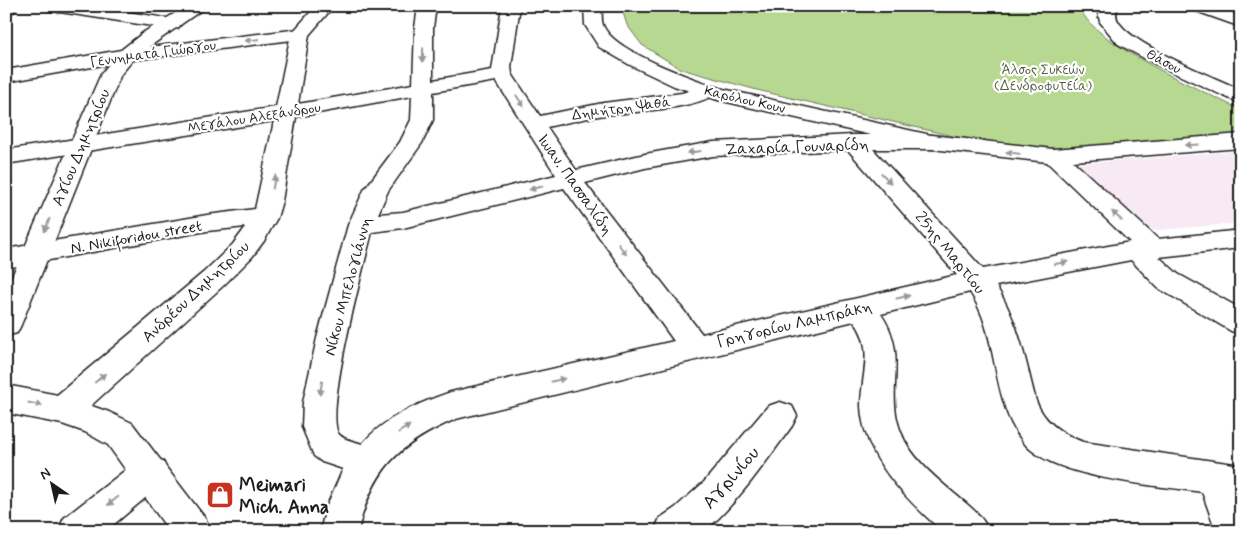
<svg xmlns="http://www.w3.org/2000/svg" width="1247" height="537" viewBox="0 0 1247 537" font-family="Mynerve,sans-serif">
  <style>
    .built { fill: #f7eaf5 }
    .green { fill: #b7d891; stroke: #6a7a56 }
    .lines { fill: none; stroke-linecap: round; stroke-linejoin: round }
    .street-casing { stroke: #1c1c1c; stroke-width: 3 }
    .secondary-casing { stroke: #1c1c1c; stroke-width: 3 }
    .street { fill: #fff; fill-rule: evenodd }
    .secondary { fill: #fff; fill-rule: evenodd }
    .wall { fill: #c39ebe; stroke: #1c1c1c }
    .oneway { fill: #999 }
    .labels { text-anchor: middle; stroke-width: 4.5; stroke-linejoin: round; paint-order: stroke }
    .far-street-label { font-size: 14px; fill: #1c1c1c; stroke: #fff }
    .far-park-label { font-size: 14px; fill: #525e45; stroke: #fff }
    .street-label { font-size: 16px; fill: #1c1c1c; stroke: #fff }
    .near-street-label { font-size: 19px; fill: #1c1c1c; stroke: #fff }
    .near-poi-label { font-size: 19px; font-weight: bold; fill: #1c1c1c; stroke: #fff; text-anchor: start }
  </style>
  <rect width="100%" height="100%" fill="#fff"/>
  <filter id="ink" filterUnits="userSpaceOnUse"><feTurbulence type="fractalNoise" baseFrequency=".02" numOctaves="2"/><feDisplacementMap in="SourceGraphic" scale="10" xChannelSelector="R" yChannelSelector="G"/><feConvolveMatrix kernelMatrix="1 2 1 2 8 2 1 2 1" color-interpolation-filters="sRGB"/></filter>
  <g filter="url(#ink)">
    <path class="built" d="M1241 151V223L1149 231 1074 164Z"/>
    <path class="green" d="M621 6H1080C1086 41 1208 93 1241 110V136L1047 149 957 137 757 90 681 69 642 45 627 25Z"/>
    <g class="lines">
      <g class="street-casing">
        <g id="street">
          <path d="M6 6H19L12 13 6 14Z"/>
          <path d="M45 6H89L172 19 178 20 181 24 178 28 172 29 53 11 47 10Z"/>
          <path d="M316 6H334L309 35 298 104 413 84 415 28 418 6H436L433 28V80L492 70 502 6H520L511 67 512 74 540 116 603 103 682 93 707 85 714 87 717 91C705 109 628 112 605 115 585 118 566 123 547 127L576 170 645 154 713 142 853 135H932L1053 149 1241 134V148L1073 161 1158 239 1241 230V248L1159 257 1178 274 1241 309V334L1231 331 1158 288 1131 260 996 286C1019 323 1025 359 1036 401 1045 423 1062 434 1083 442L1241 465V531H1216L1202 492C1156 485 1055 479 1025 444 1015 432 1007 416 1003 400 992 363 992 326 970 292L881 314C910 356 884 390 901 432 910 457 936 478 956 495 970 507 981 514 989 531H942C906 499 863 457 861 406 861 374 875 349 854 321L456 419C399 443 372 470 358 531H320L326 508 343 469 322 462 314 456 302 427 303 402 317 338 348 225 364 190 400 142 411 120 412 96 296 117 282 201 277 218 264 241 252 257 223 286 75 420 63 424 51 420 46 410 51 400 204 272 233 244 246 227 207 231 6 268V249L207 215 255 209 274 121 6 164V150L276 107 291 34ZM496 81 556 175 403 212 378 214 388 191 422 143 433 120V92ZM873 149H932L1047 162 1130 242 983 269ZM848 150 957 275 702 334 585 183 645 168 713 156ZM564 188 674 341 451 392C419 403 385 417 362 444 354 441 342 440 338 433 325 408 364 266 372 232L403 228Z"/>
          <path d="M1191 6H1215L1241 16V27L1193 10Z"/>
          <path d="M780 402 792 406 797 416 792 426C765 463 739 501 705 531H654L660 518 675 508 704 482 768 406Z"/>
          <path d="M150 456 163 461 168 472 163 483 106 531H58L64 518 137 461Z"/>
        </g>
      </g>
      <g class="secondary-casing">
        <g id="secondary">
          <path d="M187 6H207L149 47 300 29 306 30 309 34 306 38 300 39 133 60 121 74 21 325 17 333 6 336V290L101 74 109 64 6 82V70L121 50 144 32Z"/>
          <path d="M584 6H602C602 12 601 20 603 25 613 52 696 80 723 89L940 137 943 142 940 147 932 149 718 100 674 86 630 65 599 47 585 25Z"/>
          <path d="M1101 6H1118C1116 11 1115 16 1118 21 1131 45 1214 77 1241 90V104L1155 64 1118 44 1100 22 1098 13Z"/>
          <path d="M6 385 63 396 109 412 132 423 205 518 211 531H169L108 445 85 432 62 424 6 413Z"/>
        </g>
      </g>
      <use href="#street" class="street"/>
      <use href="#secondary" class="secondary"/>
    </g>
    <path class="wall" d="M284 6H304L301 8Z"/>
    <defs><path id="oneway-solid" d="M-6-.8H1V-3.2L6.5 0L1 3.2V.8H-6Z" transform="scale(1.25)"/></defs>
    <g class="oneway">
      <use href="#oneway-solid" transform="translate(252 40) rotate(173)"/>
      <use href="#oneway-solid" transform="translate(423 55) rotate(91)"/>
      <use href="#oneway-solid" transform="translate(520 101) rotate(57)"/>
      <use href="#oneway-solid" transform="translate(1192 145) rotate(176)"/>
      <use href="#oneway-solid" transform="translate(694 152) rotate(172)"/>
      <use href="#oneway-solid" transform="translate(1013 153) rotate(-172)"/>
      <use href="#oneway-solid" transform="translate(886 178) rotate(47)"/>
      <use href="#oneway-solid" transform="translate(274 182) rotate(-79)"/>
      <use href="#oneway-solid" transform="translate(536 188) rotate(166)"/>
      <use href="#oneway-solid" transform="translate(1117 216) rotate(-137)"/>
      <use href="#oneway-solid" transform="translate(47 225) rotate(112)"/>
      <use href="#oneway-solid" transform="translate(622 249) rotate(53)"/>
      <use href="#oneway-solid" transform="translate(1061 263) rotate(-10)"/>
      <use href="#oneway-solid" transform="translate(903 297) rotate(-13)"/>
      <use href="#oneway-solid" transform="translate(100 378) rotate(-41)"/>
      <use href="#oneway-solid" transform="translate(558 380) rotate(-13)"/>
      <use href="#oneway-solid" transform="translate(321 388) rotate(99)"/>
      <use href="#oneway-solid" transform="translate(35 404) rotate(12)"/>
      <use href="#oneway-solid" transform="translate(404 429) rotate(-32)"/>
      <use href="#oneway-solid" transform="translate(113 501) rotate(141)"/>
    </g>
  </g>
  <defs>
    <g id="shop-square" transform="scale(1.4375)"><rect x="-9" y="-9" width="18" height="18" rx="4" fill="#c8321e" stroke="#fff"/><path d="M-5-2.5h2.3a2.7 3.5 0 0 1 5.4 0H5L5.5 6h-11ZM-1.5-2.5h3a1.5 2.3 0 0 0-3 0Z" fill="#fff"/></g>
  </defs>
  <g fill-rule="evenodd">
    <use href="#shop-square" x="220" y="495"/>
  </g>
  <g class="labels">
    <g class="far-street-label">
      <text transform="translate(153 53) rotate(-8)" y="5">Γεννηματά Γιώργου</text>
      <text transform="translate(1164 61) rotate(27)" y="5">Θάσου</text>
      <text transform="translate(745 99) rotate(13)" y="5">Καρόλου Κουν</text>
      <text transform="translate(621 108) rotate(-8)" y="5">Δημήτρη Ψαθά</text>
      <text transform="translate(254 117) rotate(-9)" y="5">Μεγάλου Αλεξάνδρου</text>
    </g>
    <g class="far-park-label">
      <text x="1043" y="74">Άλσος Συκεών<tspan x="1043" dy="16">(Δενδροφυτεία)</tspan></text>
    </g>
    <g class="street-label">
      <text transform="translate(797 146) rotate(-2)" y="6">Ζαχαρία Γουναρίδη</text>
      <text transform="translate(80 147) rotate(-67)" y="6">Αγίου Δημητρίου</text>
      <text transform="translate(576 184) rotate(55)" y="6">Ιωαν. Πασσαλίδη</text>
      <text transform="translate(136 236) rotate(-10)" y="6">N. Nikiforidou street</text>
      <text transform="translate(951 252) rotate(51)" y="6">25ης Μαρτίου</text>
      <text transform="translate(347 286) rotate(-75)" y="6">Νίκου Μπελογιάννη</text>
      <text transform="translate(195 291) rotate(-43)" y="6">Ανδρέου Δημητρίου</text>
      <text transform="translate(794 323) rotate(-13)" y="6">Γρηγορίου Λαμπράκη</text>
    </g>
    <g class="near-street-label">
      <text transform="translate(730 477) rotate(-49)" y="7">Αγρινίου</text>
    </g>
    <g class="near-poi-label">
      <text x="239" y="491">Meimari<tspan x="239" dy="22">Mich. Anna</tspan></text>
    </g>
  </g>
  <rect width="1247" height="537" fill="none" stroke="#fff" stroke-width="25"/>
  <rect x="12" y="12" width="1222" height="512" fill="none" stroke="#1c1c1c" stroke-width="2" filter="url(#ink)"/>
  <g transform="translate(52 484) rotate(326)" stroke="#ffffff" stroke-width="4" paint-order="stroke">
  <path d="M0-4L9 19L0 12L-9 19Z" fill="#1c1c1c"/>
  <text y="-8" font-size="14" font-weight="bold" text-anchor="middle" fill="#1c1c1c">N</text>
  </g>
</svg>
